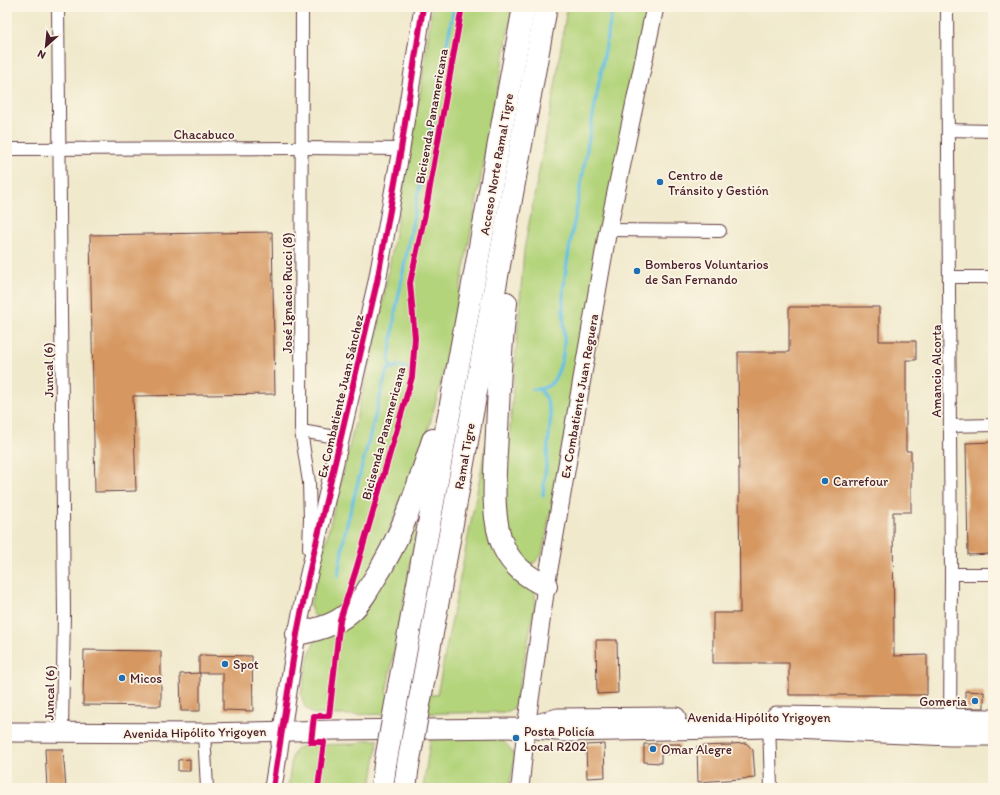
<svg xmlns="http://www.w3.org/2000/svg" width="1000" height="795" viewBox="0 0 1000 795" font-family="Itim,sans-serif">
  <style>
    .green { fill: #b4d47c; stroke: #7f7a54 }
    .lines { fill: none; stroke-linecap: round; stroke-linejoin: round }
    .stream { stroke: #64bfe2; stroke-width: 3.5 }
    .building { fill: #d69760 }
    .street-casing { stroke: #633d43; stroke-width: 14 }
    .secondary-casing { stroke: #633d43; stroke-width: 19 }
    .primary-casing { stroke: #633d43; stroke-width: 21 }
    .highway-casing { stroke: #633d43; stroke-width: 24 }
    .street { stroke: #fff; stroke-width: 12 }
    .secondary { stroke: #fff; stroke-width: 17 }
    .primary { stroke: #fff; stroke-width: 19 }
    .highway { stroke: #fff; stroke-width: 22 }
    .highway-bridge-casing { stroke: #633d43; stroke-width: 24; stroke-linecap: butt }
    .highway-bridge { stroke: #fff; stroke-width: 22 }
    .cycleway-casing { stroke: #fcf5e5; stroke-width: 8 }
    .cycleway { stroke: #d6006c; stroke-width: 6 }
    .poi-dot { fill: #1f6fb2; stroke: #fcf5e5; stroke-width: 1.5 }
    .labels { text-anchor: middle; stroke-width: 3.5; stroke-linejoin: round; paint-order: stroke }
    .street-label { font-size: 13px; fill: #4a1f2b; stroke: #fcf5e5 }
    .poi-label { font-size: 13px; fill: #4a1f2b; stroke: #fcf5e5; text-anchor: start }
  </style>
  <rect width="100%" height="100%" fill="#fcf5e5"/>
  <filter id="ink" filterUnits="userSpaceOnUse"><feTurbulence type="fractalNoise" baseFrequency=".025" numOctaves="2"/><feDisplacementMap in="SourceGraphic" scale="8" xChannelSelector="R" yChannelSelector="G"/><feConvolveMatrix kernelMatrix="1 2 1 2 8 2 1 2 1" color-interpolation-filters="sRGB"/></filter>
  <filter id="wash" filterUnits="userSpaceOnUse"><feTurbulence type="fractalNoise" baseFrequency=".012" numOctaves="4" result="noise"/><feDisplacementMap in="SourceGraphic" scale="16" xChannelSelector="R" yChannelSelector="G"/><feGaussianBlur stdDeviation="0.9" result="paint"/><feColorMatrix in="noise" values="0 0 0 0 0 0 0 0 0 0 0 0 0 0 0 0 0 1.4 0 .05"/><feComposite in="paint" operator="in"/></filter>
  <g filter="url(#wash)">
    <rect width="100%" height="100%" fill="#f0e9cc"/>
    <g class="green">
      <path d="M432 7H513L446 364 425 441 366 588 322 621 313 614 310 606 378 330 421 87Z"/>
      <path d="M567 7H649L547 530 542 554 534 563 525 564 506 533 505 491 524 250 556 81Z"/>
      <path d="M497 379 492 513 534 590 536 600 515 707 507 712 340 715 313 714 305 707 301 695 309 655 315 641 332 631 417 516 415 540 386 693 437 695 481 471Z"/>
      <path d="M431 736 489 737 501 739 509 747 515 757 509 788H423Z"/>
      <path d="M365 740H378L371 788H288L292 757 296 749 307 745 357 744Z"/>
    </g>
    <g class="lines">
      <g class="stream">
        <path d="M391 368 389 361 395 314 454 7"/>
        <path d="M533 389C550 390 555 381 560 366 569 340 560 312 564 285 567 257 573 229 578 201 589 136 601 72 613 7"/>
        <path d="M539 389 546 397 551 416 543 495"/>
        <path d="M338 576 345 532 387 370 398 366 407 368"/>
      </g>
    </g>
    <g id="blocks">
      <g class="building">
        <path d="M272 232 275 394 133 396 136 491 95 492 90 235Z"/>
        <path d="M789 307H879V341H916V360H906V451H911V512H893L894 656 927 655V695H789V663H713V613H740L738 352H789Z"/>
        <path d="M993 442V554L968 555 966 443Z"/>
        <path d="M596 640H617L618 693 597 694Z"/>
        <path d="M84 650 161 651V706L83 705Z"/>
        <path d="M199 655 252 656 253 711 223 710V673H199Z"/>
        <path d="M200 673V711H181L180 674Z"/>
        <path d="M965 691 984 692V708H965Z"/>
        <path d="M746 743 753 750 755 778 698 782 697 746 731 745V744Z"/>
        <path d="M604 744 605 777 587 778 586 745Z"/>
        <path d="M644 744H680V754H661V763L644 762Z"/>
        <path d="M45 749H63L66 788H47Z"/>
        <path d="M190 759V771H178V760Z"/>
      </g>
    </g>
  </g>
  <g filter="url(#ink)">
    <use href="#blocks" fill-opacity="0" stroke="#633d43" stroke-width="1"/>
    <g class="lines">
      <g class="street-casing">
        <g id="street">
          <path d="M58 7 64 613 62 732"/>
          <path d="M302 7 301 431 309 482 310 519 309 549"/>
          <path d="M947 7 951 574 950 725"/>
          <path d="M948 130 993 131"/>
          <path d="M7 149 301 148 401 149"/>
          <path d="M608 230 720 231"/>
          <path d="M949 277H993"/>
          <path d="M950 426 993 425"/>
          <path d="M301 431 342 438"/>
          <path d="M951 574H993"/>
          <path d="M769 721 771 788"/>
          <path d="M204 733 207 788"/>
        </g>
      </g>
      <g class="secondary-casing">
        <g id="secondary">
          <path d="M273 788 297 634 308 578 377 282 401 149 423 7"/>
          <path d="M520 788 526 728 546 586 607 235 655 7"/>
        </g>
      </g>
      <g class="primary-casing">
        <g id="primary">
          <path d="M776 716 993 719"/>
          <path d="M537 724 558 718 676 717"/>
          <path d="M7 732 204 733 335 730 526 728 567 732 769 728 950 736H993"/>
        </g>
      </g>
      <g class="highway-casing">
        <g id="highway">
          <path d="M506 303C500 345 499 388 497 431 496 466 489 516 504 548 513 567 528 577 546 586"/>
          <path d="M297 634C316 630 336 625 350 612 359 605 366 593 372 583 401 539 417 490 433 440"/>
          <path d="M399 687 524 7"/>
          <path d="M422 688 546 7"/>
          <path d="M382 788 385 765"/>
          <path d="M405 788 408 765"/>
        </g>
      </g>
      <use href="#street" class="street"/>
      <use href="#secondary" class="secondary"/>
      <use href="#primary" class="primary"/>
      <use href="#highway" class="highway"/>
      <g class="highway-bridge-casing">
        <g id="highway-bridge">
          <path d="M385 765 399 687"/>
          <path d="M408 765 422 688"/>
        </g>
      </g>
      <use href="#highway-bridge" class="highway-bridge"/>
      <g class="cycleway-casing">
        <g id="cycleway">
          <path d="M273 788 297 634 308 578 377 282 401 149 423 7"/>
          <path d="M318 788 324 742H311L314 716H329L340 620 356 570 412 377 415 338 410 283 425 214 462 7"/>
        </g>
      </g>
      <use href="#cycleway" class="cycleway"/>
    </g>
  </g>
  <g class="poi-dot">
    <circle cx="660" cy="182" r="4"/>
    <circle cx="637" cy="271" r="4"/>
    <circle cx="825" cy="481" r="4"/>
    <circle cx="225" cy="664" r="4"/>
    <circle cx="122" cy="678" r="4"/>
    <circle cx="975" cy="701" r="4"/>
    <circle cx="516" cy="738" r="4"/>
    <circle cx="653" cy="749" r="4"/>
  </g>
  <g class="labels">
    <g class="street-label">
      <text transform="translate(431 116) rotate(-80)" y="5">Bicisenda Panamericana</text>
      <text x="204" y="139">Chacabuco</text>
      <text transform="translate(496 164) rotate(-80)" y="5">Acceso Norte Ramal Tigre</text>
      <text transform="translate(287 293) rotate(-90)" y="5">José Ignacio Rucci (8)</text>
      <text transform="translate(48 370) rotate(-91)" y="5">Juncal (6)</text>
      <text transform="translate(936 371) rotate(-90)" y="5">Amancio Alcorta</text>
      <text transform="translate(340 396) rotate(-77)" y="5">Ex Combatiente Juan Sánchez</text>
      <text transform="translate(579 396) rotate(-80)" y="5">Ex Combatiente Juan Reguera</text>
      <text transform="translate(383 433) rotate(-75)" y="5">Bicisenda Panamericana</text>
      <text transform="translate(464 456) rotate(-80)" y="5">Ramal Tigre</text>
      <text transform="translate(49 693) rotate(-89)" y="5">Juncal (6)</text>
      <text x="759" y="722">Avenida Hipólito Yrigoyen</text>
      <text transform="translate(195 732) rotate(-1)" y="5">Avenida Hipólito Yrigoyen</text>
    </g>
    <g class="poi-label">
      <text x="668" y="180">Centro de<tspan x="668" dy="15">Tránsito y Gestión</tspan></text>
      <text x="645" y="269">Bomberos Voluntarios<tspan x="645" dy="15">de San Fernando</tspan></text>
      <text x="833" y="486">Carrefour</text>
      <text x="233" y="669">Spot</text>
      <text x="130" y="683">Micos</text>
      <text x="967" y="706" text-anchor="end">Gomeria</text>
      <text x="524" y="736">Posta Policía<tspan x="524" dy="15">Local R202</tspan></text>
      <text x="661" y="754">Omar Alegre</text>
    </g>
  </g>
  <rect width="1000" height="795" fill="none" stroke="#fcf5e5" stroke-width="24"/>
  <g transform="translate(46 46) rotate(207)" stroke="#fcf5e5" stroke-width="3" paint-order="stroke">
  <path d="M0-3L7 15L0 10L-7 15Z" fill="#4a1f2b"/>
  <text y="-6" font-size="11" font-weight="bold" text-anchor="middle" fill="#4a1f2b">N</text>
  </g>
</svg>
